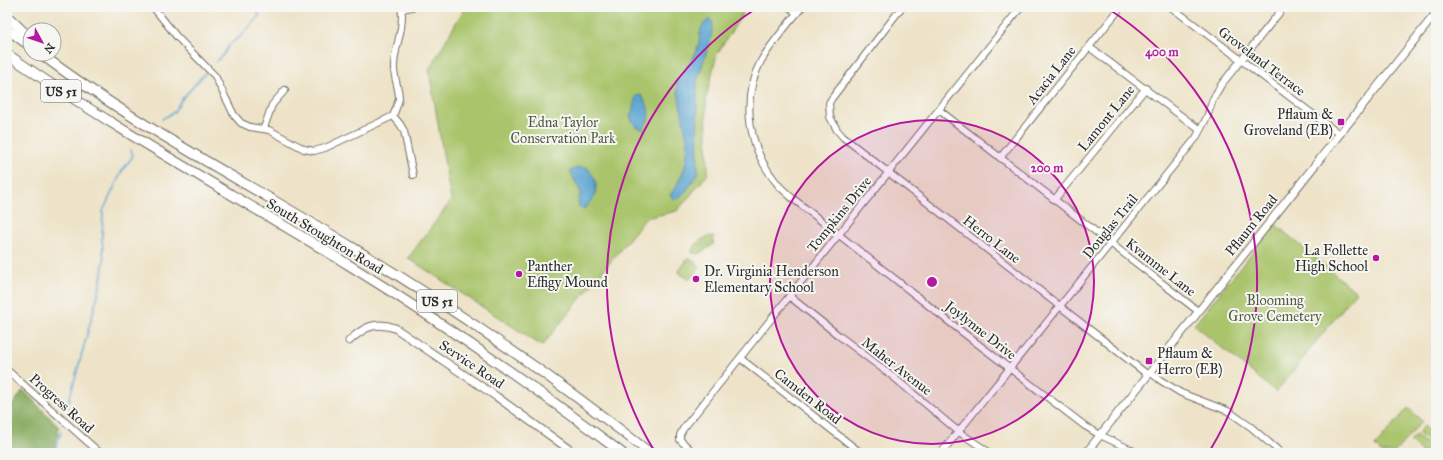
<svg xmlns="http://www.w3.org/2000/svg" width="1443" height="460" viewBox="0 0 1443 460" font-family="'IM FELL Great Primer',serif">
  <style>
    .green { fill: #a9c46b; stroke: #6a784b }
    .forest { fill: #86aa5f; stroke: #586a45 }
    .water { fill: #5ba4d2; stroke: #43687e }
    .lines { fill: none; stroke-linecap: round; stroke-linejoin: round }
    .stream { stroke: #5ba4d2; stroke-width: 1.5 }
    .minor-casing { stroke: #6f6b62; stroke-width: 8 }
    .tertiary-casing { stroke: #6f6b62; stroke-width: 9 }
    .primary-casing { stroke: #6f6b62; stroke-width: 11 }
    .minor { stroke: #fff; stroke-width: 6 }
    .tertiary { stroke: #fff; stroke-width: 7 }
    .primary { stroke: #fff; stroke-width: 9 }
    .ring { fill: none; stroke: #b5179e; stroke-width: 2 }
    .poi-dot { fill: #b5179e; stroke: #f6f6f2; stroke-width: 1.5 }
    .labels { text-anchor: middle; stroke-width: 4; stroke-linejoin: round; paint-order: stroke }
    .shield { fill: #f6f6f2; stroke: #686867; stroke-width: 1 }
    .shield-label { font-size: 13px; font-weight: bold; fill: #2b2b2b }
    .street-label { font-size: 14px; fill: #2b2b2b; stroke: #f6f6f2 }
    .poi-label { font-size: 14px; fill: #2b2b2b; stroke: #f6f6f2; text-anchor: start }
    .park-label { font-size: 14px; fill: #51593e; stroke: #f6f6f2 }
    .centre { fill: #b5179e; stroke: #f6f6f2; stroke-width: 2 }
    .ring-label { font-size: 12px; text-anchor: middle; font-weight: bold; fill: #b5179e; stroke: #f6f6f2; stroke-width: 4; stroke-linejoin: round; paint-order: stroke }
  </style>
  <rect width="100%" height="100%" fill="#f6f6f2"/>
  <filter id="ink" filterUnits="userSpaceOnUse"><feTurbulence type="fractalNoise" baseFrequency=".025" numOctaves="2"/><feDisplacementMap in="SourceGraphic" scale="8" xChannelSelector="R" yChannelSelector="G"/><feConvolveMatrix kernelMatrix="1 2 1 2 8 2 1 2 1" color-interpolation-filters="sRGB"/></filter>
  <filter id="wash" filterUnits="userSpaceOnUse"><feTurbulence type="fractalNoise" baseFrequency=".012" numOctaves="4" result="noise"/><feDisplacementMap in="SourceGraphic" scale="16" xChannelSelector="R" yChannelSelector="G"/><feGaussianBlur stdDeviation="0.9" result="paint"/><feColorMatrix in="noise" values="0 0 0 0 0 0 0 0 0 0 0 0 0 0 0 0 0 1.4 0 .05"/><feComposite in="paint" operator="in"/></filter>
  <g filter="url(#wash)">
    <rect width="100%" height="100%" fill="#eee3c8"/>
    <g class="green">
      <path d="M465 7H747L717 54 706 98 708 174 677 211 646 218 542 346 408 258 451 201 429 70Z"/>
      <path d="M1275 224 1356 292 1276 392 1194 325Z"/>
      <path d="M711 236 714 237 713 245 698 254 693 253 692 251C694 244 704 237 711 236Z"/>
      <path d="M689 257 700 266 689 280 678 272Z"/>
      <path d="M1408 408 1422 421 1394 453H1382L1375 446Z"/>
      <path d="M1424 426 1436 436V442L1433 446 1418 433Z"/>
      <path d="M1416 435 1431 448 1426 453H1423L1410 442Z"/>
    </g>
    <path class="forest" d="M23 390 59 427 53 453H7V413Z"/>
    <g class="water">
      <path d="M710 19 713 24 711 38 697 82 698 174 686 191 679 198 674 199 670 195 676 187 685 167 688 145 676 82C684 72 692 61 697 49 702 37 696 27 710 19Z"/>
      <path d="M641 95C650 106 652 118 643 129 634 127 632 123 630 115L632 112 636 96Z"/>
      <path d="M579 167 588 168C590 172 595 178 596 182 597 192 592 205 583 209L579 207 578 201 581 193 570 171Z"/>
    </g>
    <g class="lines">
      <g class="stream">
        <path d="M216 62 224 54 229 45 242 35 259 16 258 7"/>
        <path d="M162 119 174 112 182 99 206 72"/>
        <path d="M67 408 100 287 104 260 102 238 103 211 122 171 133 156 131 150"/>
        <path d="M54 453 61 432"/>
      </g>
    </g>
  </g>
  <g filter="url(#ink)">
    <g class="lines">
      <g class="minor-casing">
        <g id="minor">
          <path d="M153 7 177 37 215 76 234 115 241 123 250 127 269 130 304 149 314 151 325 148 393 116C395 111 398 104 399 98 399 87 393 76 394 65 395 45 405 27 401 7"/>
          <path d="M789 7 797 13"/>
          <path d="M802 7C788 24 772 42 761 61 740 100 749 149 776 182 780 188 786 192 791 197L957 328 1085 426 1100 435 1138 453"/>
          <path d="M902 7 832 98 829 103 830 117 837 130 843 137 1148 375"/>
          <path d="M1171 7 1339 134"/>
          <path d="M402 9 412 7"/>
          <path d="M1089 47 1200 130"/>
          <path d="M939 110 1198 311"/>
          <path d="M393 116 400 124 404 131 413 175"/>
          <path d="M264 128 272 105 285 90"/>
          <path d="M1000 158 1121 7"/>
          <path d="M1055 199 1146 88"/>
          <path d="M789 296 838 335 891 375 959 432 990 453"/>
          <path d="M740 358 861 453"/>
          <path d="M7 370 100 453"/>
          <path d="M1150 372 1160 380 1181 393 1228 411 1251 427 1281 453"/>
          <path d="M694 453 680 440V435L683 429 1021 7"/>
          <path d="M941 453 1196 138 1207 117 1213 99 1221 85 1284 7"/>
        </g>
      </g>
      <g class="tertiary-casing">
        <g id="tertiary">
          <path d="M349 341C364 327 375 321 395 328L497 397 574 453"/>
          <path d="M1086 453 1436 13"/>
        </g>
      </g>
      <g class="primary-casing">
        <g id="primary">
          <path d="M7 16 30 38"/>
          <path d="M7 29 30 46"/>
          <path d="M7 54C117 131 235 195 349 265 443 323 533 386 622 453"/>
          <path d="M41 54C139 128 250 184 355 249 458 311 556 379 650 453"/>
        </g>
      </g>
      <use href="#minor" class="minor"/>
      <use href="#tertiary" class="tertiary"/>
      <use href="#primary" class="primary"/>
    </g>
  </g>
  <circle cx="932" cy="282" r="162" fill="#b5179e" fill-opacity=".12"/>
  <g class="ring">
    <circle cx="932" cy="282" r="162"/>
    <path d="M655 452A325 325 0 0 1 757 8M1107 8A325 325 0 0 1 1209 452"/>
  </g>
  <g class="poi-dot">
    <rect x="1337" y="118" width="8" height="8" rx="2"/>
    <circle cx="1376" cy="258" r="4"/>
    <circle cx="519" cy="274" r="4"/>
    <circle cx="696" cy="279" r="4"/>
    <rect x="1145" y="357" width="8" height="8" rx="2"/>
  </g>
  <g class="labels">
    <g class="shield">
      <rect x="41" y="80" width="40" height="22" rx="3"/>
      <rect x="417" y="290" width="40" height="22" rx="3"/>
    </g>
    <g class="shield-label">
      <text x="61" y="96">US 51</text>
      <text x="437" y="306">US 51</text>
    </g>
    <g class="street-label">
      <text transform="translate(1262 61) rotate(37)" y="5">Groveland Terrace</text>
      <text transform="translate(1051 75) rotate(-52)" y="5">Acacia Lane</text>
      <text transform="translate(1106 118) rotate(-51)" y="5">Lamont Lane</text>
      <text transform="translate(839 214) rotate(-51)" y="5">Tompkins Drive</text>
      <text transform="translate(1251 225) rotate(-51)" y="5">Pflaum Road</text>
      <text transform="translate(1110 226) rotate(-51)" y="5">Douglas Trail</text>
      <text transform="translate(325 236) rotate(31)" y="5">South Stoughton Road</text>
      <text transform="translate(992 239) rotate(38)" y="5">Herro Lane</text>
      <text transform="translate(1161 267) rotate(38)" y="5">Kvamme Lane</text>
      <text transform="translate(981 330) rotate(38)" y="5">Joylynne Drive</text>
      <text transform="translate(472 364) rotate(34)" y="5">Service Road</text>
      <text transform="translate(897 366) rotate(38)" y="5">Maher Avenue</text>
      <text transform="translate(808 396) rotate(38)" y="5">Camden Road</text>
      <text transform="translate(62 403) rotate(42)" y="5">Progress Road</text>
    </g>
    <g class="poi-label">
      <text x="1333" y="119" text-anchor="end">Pflaum &amp;<tspan x="1333" dy="16">Groveland (EB)</tspan></text>
      <text x="1368" y="255" text-anchor="end">La Follette<tspan x="1368" dy="16">High School</tspan></text>
      <text x="527" y="271">Panther<tspan x="527" dy="16">Effigy Mound</tspan></text>
      <text x="704" y="276">Dr. Virginia Henderson<tspan x="704" dy="16">Elementary School</tspan></text>
      <text x="1157" y="358">Pflaum &amp;<tspan x="1157" dy="16">Herro (EB)</tspan></text>
    </g>
    <g class="park-label">
      <text x="563" y="127">Edna Taylor<tspan x="563" dy="16">Conservation Park</tspan></text>
      <text x="1275" y="305">Blooming<tspan x="1275" dy="16">Grove Cemetery</tspan></text>
    </g>
  </g>
  <circle cx="932" cy="282" r="6" class="centre"/>
  <g class="ring-label">
    <text x="1162" y="56">400 m</text>
    <text x="1047" y="172">200 m</text>
  </g>
  <rect width="1443" height="460" fill="none" stroke="#f6f6f2" stroke-width="24"/>
  <g transform="translate(42 42) rotate(130)"><circle r="19" fill="#f6f6f2" stroke="#a5a5a2"/>
  <path d="M0-3L7 15L0 10L-7 15Z" fill="#b5179e"/>
  <text y="-6" font-size="11" font-weight="bold" text-anchor="middle" fill="#2b2b2b">N</text>
  </g>
</svg>
